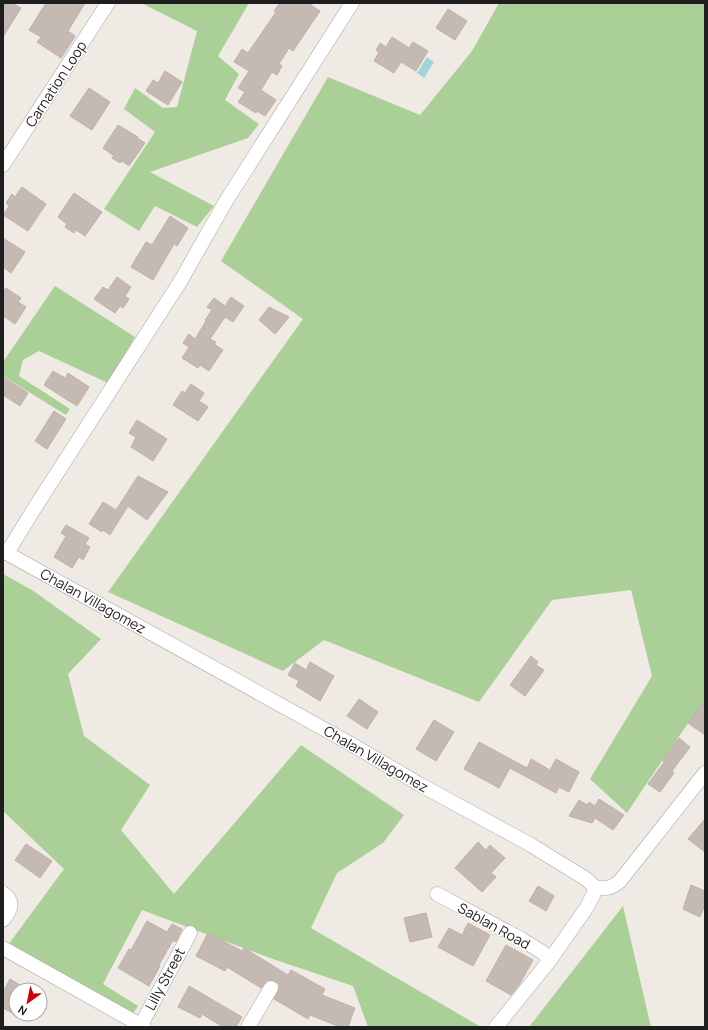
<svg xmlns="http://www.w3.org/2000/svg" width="708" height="1030" viewBox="0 0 708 1030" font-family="Manrope,sans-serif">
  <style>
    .forest { fill: #abd097 }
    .water { fill: #a3d4de }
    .building { fill: #c4bab3; stroke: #c1b0a6 }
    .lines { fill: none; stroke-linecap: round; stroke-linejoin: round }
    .minor-casing { stroke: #a5a5a5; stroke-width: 15 }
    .minor { stroke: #fff; stroke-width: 14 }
    .labels { text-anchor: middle; stroke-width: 3; stroke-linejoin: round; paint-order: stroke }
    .street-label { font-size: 14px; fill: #1e1e1e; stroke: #fff }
  </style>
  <rect width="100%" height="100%" fill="#efebe4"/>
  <g class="forest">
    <path d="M141 3H249L218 56 239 74 225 100 259 124 248 138 150 172 214 206 197 227 155 206 139 231 104 209 155 132 124 109 135 88 163 108 177 107 197 31Z"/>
    <path d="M499 3H705V700C678 737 652 775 627 813L590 779 652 676 631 590 552 600 479 702 324 640 283 671 108 592 303 319 221 261 328 77 420 115 472 51Z"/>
    <path d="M55 286 135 337 108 383 39 351 23 360 19 376 70 409 66 415 3 376V362Z"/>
    <path d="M3 574 32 590 101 639 68 674 84 736 150 785 121 830 174 894 301 745 404 815 383 843 337 873 311 928 481 1027H368L353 986 270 958 142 910 103 984 138 1006 131 1017 8 945 64 869 3 811Z"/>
    <path d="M623 906 651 1027H529Z"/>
  </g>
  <path class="water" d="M427 57 434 62 424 78 417 73Z"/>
  <g class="building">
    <path d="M3 3H12L21 8 3 37Z"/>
    <path d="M46 3H85L68 31 75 36 61 58 37 42 41 37 29 30Z"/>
    <path d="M280 3H308L320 11 293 51 289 48 279 64 282 66 277 75 272 72 261 90 276 100 265 116 257 111 256 113 238 102 245 92 238 88 249 71 234 62 242 49 248 53 276 12 274 11Z"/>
    <path d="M448 9 467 21 455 40 436 28Z"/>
    <path d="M392 37 409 48 413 42 428 51 416 71 401 62 394 73 374 61 379 52 376 50 380 43 386 47Z"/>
    <path d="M165 71 182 82 168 105 146 91 153 80 158 83Z"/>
    <path d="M89 88 110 102 92 130 70 116Z"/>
    <path d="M118 125 138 137 137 138 145 143 129 166 122 161 120 163 112 158 114 156 103 148Z"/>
    <path d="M22 187 46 204 28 231 3 215 9 206 6 203 12 194 15 197Z"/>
    <path d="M74 193 102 212 85 236 76 230 74 233 65 227 67 224 58 217Z"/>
    <path d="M170 216 188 228 177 246 174 244 153 280 131 267 146 242 152 245Z"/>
    <path d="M3 238 25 252 11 273 3 267Z"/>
    <path d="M117 277 131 287 125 296 129 299 123 308 120 306 115 313 94 299 103 287 108 290Z"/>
    <path d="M6 288 21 298 18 302 26 307 15 324 3 316V292Z"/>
    <path d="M231 297 244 306 233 322 225 317 210 339 216 342 214 344 223 350 209 371 200 365 198 368 182 358 189 347 183 343 189 334 195 339 206 321 205 320 212 310 207 307 214 298 225 306Z"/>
    <path d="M269 307 289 317 275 334 259 320Z"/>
    <path d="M53 371 65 378 68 373 89 387 77 406 44 385Z"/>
    <path d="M3 377 28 393 20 406 3 395Z"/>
    <path d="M191 384 204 393 199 401 208 407 198 421 173 405 182 391 185 393Z"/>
    <path d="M54 411 66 419 47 449 35 441Z"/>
    <path d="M137 420 167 439 153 461 131 447 136 437 129 433Z"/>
    <path d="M138 476 168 492 147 520 128 506 110 535 103 530 102 532 89 524 103 502 116 510Z"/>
    <path d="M66 525 89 538 85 544 90 547 83 560 79 557 72 568 54 557 66 536 61 533Z"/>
    <path d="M531 656 538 662 536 665 544 670 525 696 510 685Z"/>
    <path d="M310 662 334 676 320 701 296 686 299 681 288 675 295 663 306 670Z"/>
    <path d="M359 699 378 712 367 729 347 716Z"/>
    <path d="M705 700V735L688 723Z"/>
    <path d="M434 720 454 732 436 761 416 749Z"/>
    <path d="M679 738 690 747 672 771 674 773 660 792 648 784 664 762 662 760Z"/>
    <path d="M479 742 527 768 531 759 550 770 556 759 579 772 569 792 559 787 556 793 510 768 499 788 464 769Z"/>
    <path d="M599 799 624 815 613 830 595 818 592 823 569 816 579 800 587 805 589 802 595 806Z"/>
    <path d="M705 819V852L688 839Z"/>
    <path d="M478 842 486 850 490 845 505 858 491 873 496 877 482 892 455 868Z"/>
    <path d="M26 844 52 861 40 878 15 860Z"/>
    <path d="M691 885 705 891V905L700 917 683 909Z"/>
    <path d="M538 886 554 896 546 911 529 901Z"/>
    <path d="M426 913 432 937 410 942 404 918Z"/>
    <path d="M147 921 167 932 172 924 182 929 176 942 173 940 159 965 160 966 149 986 118 968 129 949 131 950Z"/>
    <path d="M468 923 490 935 473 966 438 947 449 928 462 935Z"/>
    <path d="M208 933 242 951 244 948 288 975 291 970 325 989 322 995 355 1008 348 1027H340L310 1015 308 1019 274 999 279 988V984L275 981 267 980 261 988 227 967 225 971 196 956Z"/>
    <path d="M506 945 533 960 519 985 511 995 486 981Z"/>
    <path d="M10 979 28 990H16V1015L3 1008V992Z"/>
    <path d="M189 986 242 1017 236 1027H223L202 1014 200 1018 178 1007Z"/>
  </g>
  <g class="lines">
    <g class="minor-casing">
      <g id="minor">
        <path d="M3 165 108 3"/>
        <path d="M3 551 351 744 419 784 531 845 586 879 593 885 595 891 587 907 550 960 496 1027"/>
        <path d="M7 553 34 509 180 282 226 201 352 3"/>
        <path d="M594 887C605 890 612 888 620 881L705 773"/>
        <path d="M3 893C15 902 11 910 3 920"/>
        <path d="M437 894 521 939 542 952 550 960"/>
        <path d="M3 948 144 1027"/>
        <path d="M141 1025 190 933"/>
        <path d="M248 1027 271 988"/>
      </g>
    </g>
    <use href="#minor" class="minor"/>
  </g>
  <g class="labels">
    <g class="street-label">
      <text transform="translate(56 84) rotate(-57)" y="5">Carnation Loop</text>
      <text transform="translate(93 601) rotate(29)" y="5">Chalan Villagomez</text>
      <text transform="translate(376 759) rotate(30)" y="5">Chalan Villagomez</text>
      <text transform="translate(494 926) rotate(29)" y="5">Sablan Road</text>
      <text transform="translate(165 979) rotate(-62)" y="5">Lilly Street</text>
    </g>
  </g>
  <rect width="708" height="1030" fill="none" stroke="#1e1e1e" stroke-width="8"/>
  <g transform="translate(28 1002) rotate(213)"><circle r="19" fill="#ffffff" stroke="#a5a5a5"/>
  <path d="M0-3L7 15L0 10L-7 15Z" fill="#cc000c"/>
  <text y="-6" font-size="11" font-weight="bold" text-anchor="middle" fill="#1e1e1e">N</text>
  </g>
</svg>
